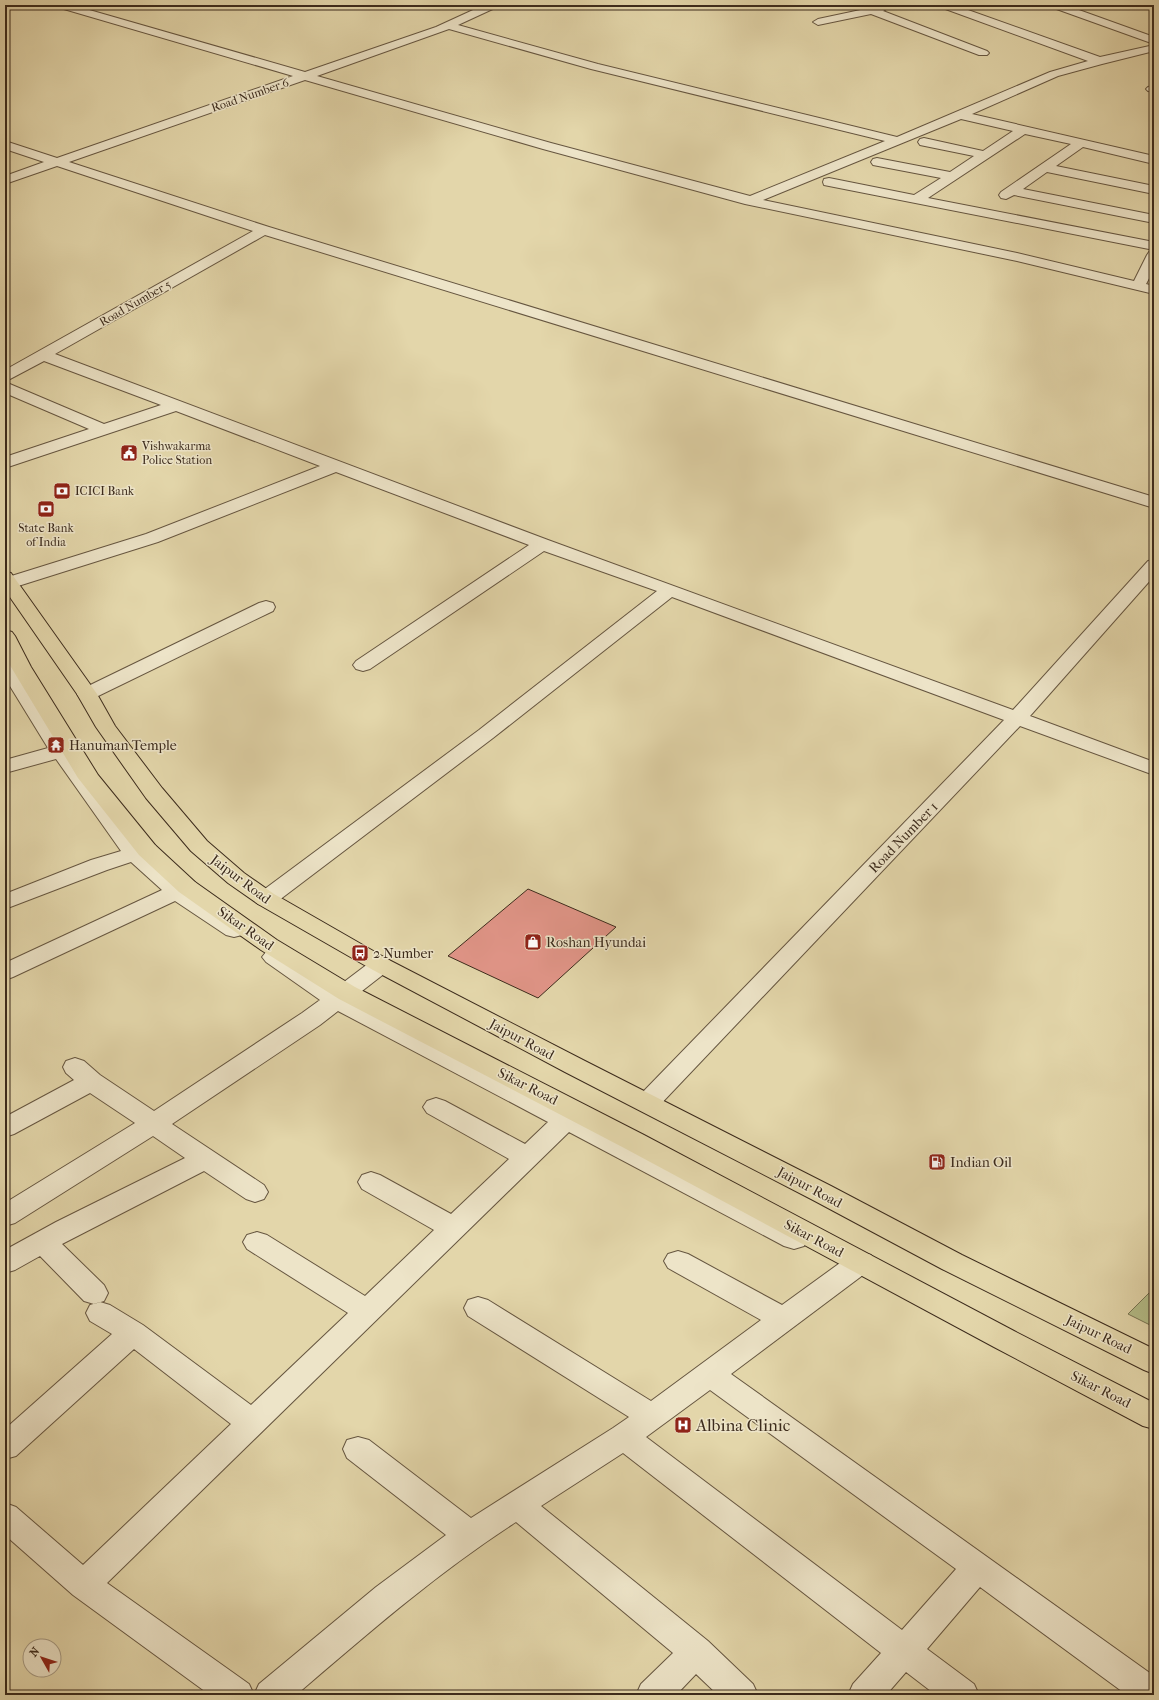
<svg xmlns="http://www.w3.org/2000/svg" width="1159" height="1700" viewBox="0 0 1159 1700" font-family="'IM FELL French Canon',serif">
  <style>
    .green { fill: #b4bd88; stroke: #787452 }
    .building { fill: #e19588; stroke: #3c2b1c }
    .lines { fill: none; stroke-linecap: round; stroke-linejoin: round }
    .minor-casing { stroke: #665640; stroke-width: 2 }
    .major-casing { stroke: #3c2b1c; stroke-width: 2 }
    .minor { fill: #ede4c8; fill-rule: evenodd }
    .major { fill: #e3d6aa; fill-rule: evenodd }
    .labels { text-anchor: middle; stroke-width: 3; stroke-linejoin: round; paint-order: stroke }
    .far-street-label { font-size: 12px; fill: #3c2b1c; stroke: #ede4c8 }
    .far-poi-label { font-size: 12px; fill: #3c2b1c; stroke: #ede4c8; text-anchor: start }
    .poi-label { font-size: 14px; fill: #3c2b1c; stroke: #ede4c8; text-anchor: start }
    .street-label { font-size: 14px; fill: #3c2b1c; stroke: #ede4c8 }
    .near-poi-label { font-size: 17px; fill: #3c2b1c; stroke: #ede4c8; text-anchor: start }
  </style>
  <rect width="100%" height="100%" fill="#e3d6aa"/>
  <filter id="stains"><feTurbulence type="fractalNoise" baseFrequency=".005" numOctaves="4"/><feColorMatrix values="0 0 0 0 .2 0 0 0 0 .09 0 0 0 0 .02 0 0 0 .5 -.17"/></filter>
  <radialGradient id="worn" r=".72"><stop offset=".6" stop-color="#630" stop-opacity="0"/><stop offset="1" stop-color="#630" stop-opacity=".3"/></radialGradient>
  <path class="green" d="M1154 1288V1327L1128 1314Z"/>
  <path class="building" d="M528 889 616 927 538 998 448 956Z"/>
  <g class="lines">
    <g class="minor-casing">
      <g id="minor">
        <path d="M56 5H72L305 72 436 27 484 5H498L497 7 458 25 598 64 897 137 1050 72 1088 61 940 7 939 5H954L1100 57 1154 45V51L1102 64 1058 76 972 114 1154 156V164L1083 147 1056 166 1154 186V194L1047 172 1023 189 1154 215V223L1014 195 1006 199 1001 198 999 195 1001 192 1071 144 1025 134 928 198 1154 242V250L829 186 824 185 823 182 824 179 829 178 914 195 941 178 873 165 871 162 873 159 877 158 950 172 974 156 920 145 918 142 920 139 924 138 983 151 1013 131 961 119 763 200 1017 253 1134 281 1147 255 1149 252 1154 251V269L1146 284 1154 286V294L1017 261 745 204 543 149 305 80 69 162 269 227 1154 497V508L265 235 55 354 548 540 1013 710 1148 561 1154 560V576L1030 716 1154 762V775L1020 726 656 1109 647 1112 638 1109 634 1103 638 1097 1004 720 672 597 493 738 274 904 266 906 258 904 255 899 258 894 479 730 657 591 544 551 370 669 363 671 356 669 353 665 356 661 529 545 336 472 158 542 15 587 9 589 5 588V578L146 534 320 466 176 411 5 468V457L89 429 5 393V382L104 424 161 405 44 361 10 379 5 381V370L253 231 57 166 5 184V176L44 162 5 149V141L57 158 293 76 57 7ZM449 29 591 69 885 141 750 196 551 143 317 76Z"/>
        <path d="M884 5 888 8 883 11 987 51 989 53 987 55H979L871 14 818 25 813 22 818 19Z"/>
        <path d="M1050 5H1065L1154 37V44L1051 7Z"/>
        <path d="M1152 86H1154V92L1148 91 1146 89 1148 87Z"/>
        <path d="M266 601 273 603 275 607 273 611 94 698 87 700 80 698 77 694 80 690 259 603Z"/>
        <path d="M5 656 12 658 67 745 73 744 80 746 83 750 80 754 74 756 140 845 147 843 155 845 158 850 155 855 150 856 179 882 187 880 195 882 198 887 193 893 242 925 246 930 242 935 234 937 226 935 175 901 13 977 5 980V963L162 890 131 862 107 870 5 909V894L91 860 121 851 56 759 5 773V760L48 748 5 678Z"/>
        <path d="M274 949 282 952 336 988 373 960 381 957 389 960 393 965 389 970 353 998 563 1107C570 1101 576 1102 584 1105L588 1111 584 1118 804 1232 808 1239 804 1246 794 1249 784 1246 569 1132 107 1583 249 1684 254 1695H210L73 1595 5 1535V1503L16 1507 83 1565 231 1424 134 1349 16 1456 5 1459V1429L112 1334 90 1321 86 1313 90 1305 100 1302 110 1305 143 1325 251 1405 348 1313 247 1249 243 1242 247 1235 257 1232 267 1235 365 1296 434 1230 362 1189 358 1182 362 1175 371 1172 380 1175 451 1214 509 1159 427 1113 423 1107 427 1101 436 1098 445 1101 525 1144 548 1122 338 1011 320 1025 172 1124 264 1185 268 1192 264 1199 255 1202 246 1199 204 1171 62 1244 104 1285 108 1293 104 1301 94 1304 84 1301 40 1256 15 1270 5 1273V1250L56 1222 185 1158 153 1136 15 1223 5 1226V1203L135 1123 90 1093 14 1134 5 1137V1117L74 1080 66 1073 63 1067 66 1061 75 1058 84 1061 100 1075 154 1111 302 1013 320 1000 266 962 262 957 266 952Z"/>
        <path d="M678 1251 688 1254 782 1305 851 1255 861 1252 871 1255 875 1262 871 1269 731 1374 1154 1676V1695H1127L980 1587 927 1649 974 1684 979 1695H936L906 1672 886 1695H848L853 1684 881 1653 623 1453 541 1506 708 1641 753 1684 758 1695H718L696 1674 676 1695H636L641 1684 673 1653 516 1522C437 1573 367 1634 296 1695H254L259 1684 376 1587 446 1535 347 1458 343 1449 347 1440 358 1437 369 1440 471 1518 613 1428 629 1417 468 1316 464 1308 468 1300 478 1297 488 1300 651 1401 761 1320 668 1268 664 1261 668 1254ZM710 1390 956 1569 902 1630 646 1437Z"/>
      </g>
    </g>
    <g class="major-casing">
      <g id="major">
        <path d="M5 572 11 573 97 694 115 726 162 788 207 841 244 873 274 894 389 960 583 1060 831 1186 962 1255 1154 1349V1374L1144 1370 942 1269 813 1200 565 1072 373 970 258 904 228 883 191 851 146 798 96 727 77 694 5 590Z"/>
        <path d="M5 630 12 632 15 636 31 667 98 775 155 845 195 882 277 940 355 987 644 1135 1014 1331 1154 1403V1429L1143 1426 994 1347 626 1149 339 999 261 950 179 892 139 855 78 778 11 667 5 655Z"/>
      </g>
    </g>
    <use href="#minor" class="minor"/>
    <use href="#major" class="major"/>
  </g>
  <defs>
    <g id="civic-square" transform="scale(0.9)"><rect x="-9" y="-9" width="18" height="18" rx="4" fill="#8f2418" stroke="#ede4c8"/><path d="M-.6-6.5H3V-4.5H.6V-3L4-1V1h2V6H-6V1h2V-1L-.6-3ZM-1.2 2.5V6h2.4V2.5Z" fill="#fff"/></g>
    <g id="bank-square" transform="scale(0.9)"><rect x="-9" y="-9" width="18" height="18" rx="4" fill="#8f2418" stroke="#ede4c8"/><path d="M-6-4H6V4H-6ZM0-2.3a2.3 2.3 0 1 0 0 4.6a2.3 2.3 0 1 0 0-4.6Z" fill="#fff"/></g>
    <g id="temple-square" transform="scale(0.9)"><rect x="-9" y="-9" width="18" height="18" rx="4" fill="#8f2418" stroke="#ede4c8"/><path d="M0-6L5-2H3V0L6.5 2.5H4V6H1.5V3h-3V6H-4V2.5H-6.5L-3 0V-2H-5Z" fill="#fff"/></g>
    <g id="shop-square" transform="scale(0.9)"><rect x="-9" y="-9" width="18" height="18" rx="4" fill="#8f2418" stroke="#ede4c8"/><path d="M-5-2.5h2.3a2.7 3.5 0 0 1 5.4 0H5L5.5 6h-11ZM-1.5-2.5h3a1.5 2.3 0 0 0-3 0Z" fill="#fff"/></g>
    <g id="bus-square" transform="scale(0.9)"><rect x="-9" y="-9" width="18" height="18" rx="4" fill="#8f2418" stroke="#ede4c8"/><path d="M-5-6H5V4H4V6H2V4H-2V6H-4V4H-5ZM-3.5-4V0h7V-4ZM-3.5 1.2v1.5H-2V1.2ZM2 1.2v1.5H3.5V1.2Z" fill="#fff"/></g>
    <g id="fuel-square" transform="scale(0.9)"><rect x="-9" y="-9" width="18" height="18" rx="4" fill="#8f2418" stroke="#ede4c8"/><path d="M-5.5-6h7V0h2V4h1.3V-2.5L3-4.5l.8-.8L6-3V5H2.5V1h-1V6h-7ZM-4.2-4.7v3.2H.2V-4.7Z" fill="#fff"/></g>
    <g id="hospital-square" transform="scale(0.9)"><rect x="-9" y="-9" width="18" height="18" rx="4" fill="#8f2418" stroke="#ede4c8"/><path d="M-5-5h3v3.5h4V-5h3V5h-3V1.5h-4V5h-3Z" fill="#fff"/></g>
  </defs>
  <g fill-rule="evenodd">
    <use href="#civic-square" x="129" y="453"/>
    <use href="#bank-square" x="62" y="491"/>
    <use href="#bank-square" x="46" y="509"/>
    <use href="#temple-square" x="56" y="745"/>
    <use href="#shop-square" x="533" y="942"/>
    <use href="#bus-square" x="360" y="953"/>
    <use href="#fuel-square" x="937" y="1162"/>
    <use href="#hospital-square" x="683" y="1425"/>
  </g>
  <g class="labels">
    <g class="far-street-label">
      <text transform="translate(250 95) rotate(-19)" y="4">Road Number 6</text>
      <text transform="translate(135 303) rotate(-30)" y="4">Road Number 5</text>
    </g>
    <g class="far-poi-label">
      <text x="142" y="450">Vishwakarma<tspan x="142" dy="14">Police Station</tspan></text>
      <text x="75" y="495">ICICI Bank</text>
      <text x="46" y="532" text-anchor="middle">State Bank<tspan x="46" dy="14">of India</tspan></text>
    </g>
    <g class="poi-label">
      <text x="69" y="750">Hanuman Temple</text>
      <text x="546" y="947">Roshan Hyundai</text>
      <text x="373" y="958">2 Number</text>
      <text x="950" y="1167">Indian Oil</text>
    </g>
    <g class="street-label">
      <text transform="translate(903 837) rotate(-46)" y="5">Road Number 1</text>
      <text transform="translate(241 879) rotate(37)" y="5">Jaipur Road</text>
      <text transform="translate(246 928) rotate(35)" y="5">Sikar Road</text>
      <text transform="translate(522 1039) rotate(28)" y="5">Jaipur Road</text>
      <text transform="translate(528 1086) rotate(27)" y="5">Sikar Road</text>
      <text transform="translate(810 1187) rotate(28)" y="5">Jaipur Road</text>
      <text transform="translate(814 1238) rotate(28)" y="5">Sikar Road</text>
      <text transform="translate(1099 1334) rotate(26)" y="5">Jaipur Road</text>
      <text transform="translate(1101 1389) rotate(27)" y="5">Sikar Road</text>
    </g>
    <g class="near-poi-label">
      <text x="696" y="1431">Albina Clinic</text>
    </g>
  </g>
  <rect width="1159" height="1700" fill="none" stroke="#e3d6aa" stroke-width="20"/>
  <rect x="6" y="6" width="1147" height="1688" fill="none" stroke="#3c2b1c" stroke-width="2"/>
  <rect x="10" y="10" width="1139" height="1680" fill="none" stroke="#3c2b1c"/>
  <g transform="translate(42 1658) rotate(309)"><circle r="19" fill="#ede4c8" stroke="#a69a83"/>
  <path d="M0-3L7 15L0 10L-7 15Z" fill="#8f2418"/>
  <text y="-6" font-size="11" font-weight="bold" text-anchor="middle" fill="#3c2b1c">N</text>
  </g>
  <rect width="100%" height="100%" filter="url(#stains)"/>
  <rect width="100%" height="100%" fill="url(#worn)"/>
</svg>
